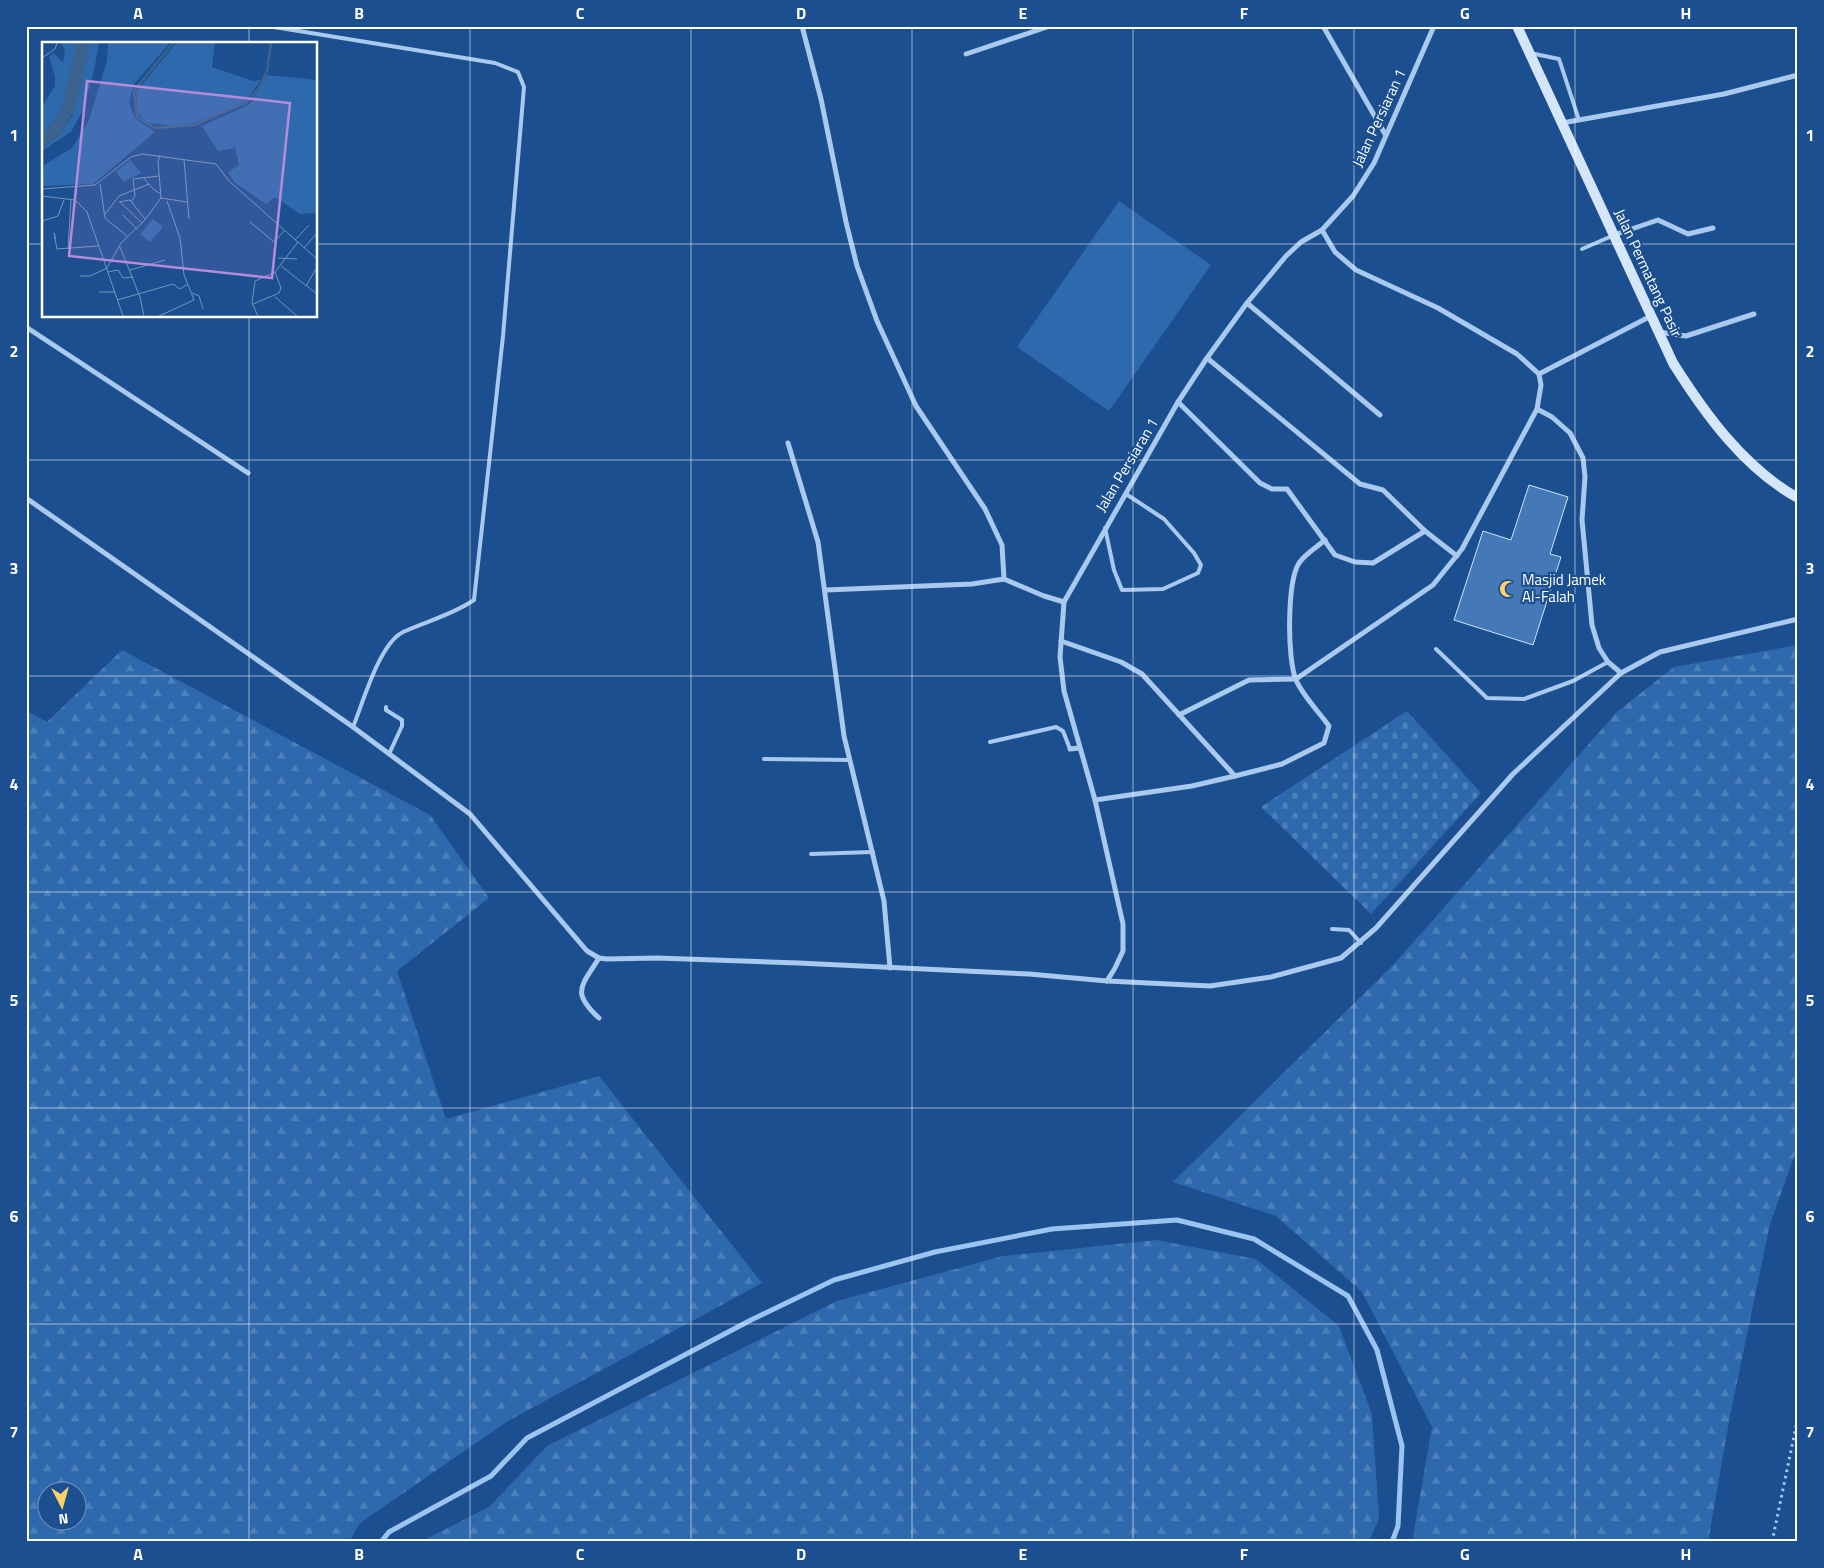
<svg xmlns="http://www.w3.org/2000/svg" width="1824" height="1568" viewBox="0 0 1824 1568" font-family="'Titillium Web',sans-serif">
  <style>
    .forest { fill: url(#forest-firs); fill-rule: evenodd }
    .cemetery { fill: url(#cemetery-stones) }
    .park { fill: #2e69ad }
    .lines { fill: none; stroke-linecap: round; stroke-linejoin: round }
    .stream { stroke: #9cc4f0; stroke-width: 5 }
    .building { fill: #4478b7; stroke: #cfe3fa }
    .path { stroke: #a9c9ee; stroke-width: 3; stroke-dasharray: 2.5 4; stroke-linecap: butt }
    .service { stroke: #a9c9ee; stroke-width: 4 }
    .minor { stroke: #a9c9ee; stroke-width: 5 }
    .secondary { stroke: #d6e6fa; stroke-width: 10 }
    .grid { fill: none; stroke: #fff; stroke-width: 1; stroke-opacity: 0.55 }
    .labels { text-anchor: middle; stroke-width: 4.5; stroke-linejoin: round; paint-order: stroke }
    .street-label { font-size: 15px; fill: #fff; stroke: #1b4f8f }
    .poi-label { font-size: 15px; fill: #fff; stroke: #1b4f8f; text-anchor: start }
    .inset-river { fill: none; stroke: #3c6290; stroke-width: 2.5 }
    .inset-road { fill: none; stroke: #7695bc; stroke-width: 1 }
    .view { fill: #b68bdc; fill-opacity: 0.15; stroke: #b68bdc; stroke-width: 2.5 }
    .inset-edge { fill: none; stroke: #fff; stroke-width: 2.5 }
    .neatline { fill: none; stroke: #fff; stroke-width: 2 }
    .grid-label { font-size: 16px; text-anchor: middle; font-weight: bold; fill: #fff }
  </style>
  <defs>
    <pattern id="forest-firs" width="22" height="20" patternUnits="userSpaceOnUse" patternTransform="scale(1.25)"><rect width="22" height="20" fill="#2e69ad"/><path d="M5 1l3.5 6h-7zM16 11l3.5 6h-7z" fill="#4d80b9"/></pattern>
    <pattern id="cemetery-stones" width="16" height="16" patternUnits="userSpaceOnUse" patternTransform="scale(1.25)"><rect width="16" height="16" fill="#2e69ad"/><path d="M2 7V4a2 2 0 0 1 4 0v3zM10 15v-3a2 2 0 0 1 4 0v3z" fill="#4d80b9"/></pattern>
  </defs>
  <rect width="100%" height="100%" fill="#1b4f8f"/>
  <g class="forest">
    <path d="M1798 645V1146L1770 1224 1730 1416 1708 1542H1412L1432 1427 1362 1292 1276 1216 1173 1182 1394 964 1618 711 1674 667Z"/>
    <path d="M122 650 430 815 489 898 397 971 446 1119 599 1076 762 1283 508 1421 360 1523 349 1542H26V711L47 722ZM48 1490H78V1520H48Z"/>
    <path d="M1156 1240 1256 1259 1339 1326 1372 1414 1379 1518 1369 1542H420L489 1507 547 1446 837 1301 1003 1256Z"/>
  </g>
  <path class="cemetery" d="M1407 711 1481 793 1371 914 1261 807Z"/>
  <path class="park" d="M1119 201 1211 265 1109 411 1017 347Z"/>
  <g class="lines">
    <path class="stream" d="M381 1542 389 1532 491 1476 527 1438 751 1320 834 1280 935 1252 1052 1229 1177 1220 1254 1239 1348 1296 1377 1350 1402 1446 1398 1526 1392 1542"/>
  </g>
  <path class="building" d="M1529 485 1568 497 1550 554 1561 557 1533 645 1454 620 1483 531 1511 540Z"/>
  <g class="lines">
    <path class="path" d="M1772 1542 1798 1417"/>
    <g class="service">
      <path d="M268 26 495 63 518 72 524 87 503 336 474 600C452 615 427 621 403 632 379 644 363 703 353 727"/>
      <path d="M1530 53 1559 59 1579 120"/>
      <path d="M1582 249 1612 236"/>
      <path d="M1105 528 1114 570 1122 590 1163 589 1198 573 1201 565 1194 553 1164 519 1126 494"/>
      <path d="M1436 649 1487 698 1524 699 1573 681 1608 662"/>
      <path d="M386 707V710L402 720V726L389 754"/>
      <path d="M990 742 1056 727 1063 731 1070 749"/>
      <path d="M764 759 850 760"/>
      <path d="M811 854 873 852"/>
      <path d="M1332 929 1349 930 1361 943"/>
    </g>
    <g class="minor">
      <path d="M802 26 821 99 846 222 857 266 877 321 916 406 985 509 1002 545 1004 579"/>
      <path d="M1323 26 1385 134"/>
      <path d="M966 54 1050 26"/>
      <path d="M1562 123 1724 94 1798 75"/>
      <path d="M1322 230 1335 252 1356 270 1438 308 1517 354 1539 374 1541 385 1537 409 1552 417 1570 433 1583 458 1585 477 1582 520 1592 625 1599 648 1608 662 1621 673"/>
      <path d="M1614 235 1658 220 1688 234 1713 228"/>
      <path d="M1247 303 1380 415"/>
      <path d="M26 327 248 473"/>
      <path d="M1659 332 1686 336 1754 314"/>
      <path d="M1207 358 1360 484 1383 490 1425 531 1457 556"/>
      <path d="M1539 374 1651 316"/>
      <path d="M1178 402 1260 483 1272 489H1287L1335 555 1355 562 1373 563 1425 531"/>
      <path d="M788 443 818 542 844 736 884 901 890 968"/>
      <path d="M26 498 353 727 470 814 587 951 599 958 607 959 657 958 798 963 1029 974 1107 981 1210 986 1271 977 1341 958 1376 928 1513 774 1621 673 1660 652 1798 619"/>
      <path d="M826 590 972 584 1004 579 1044 596 1064 602"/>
      <path d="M1061 641 1121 662 1142 674 1235 776"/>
      <path d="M1179 715 1249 680 1296 679 1433 585 1462 549 1537 409"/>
      <path d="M1070 749 1079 748"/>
      <path d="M1095 800 1192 786 1235 776 1282 764 1324 743 1329 726C1319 712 1303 696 1296 680 1287 659 1287 582 1299 563 1305 554 1317 547 1325 540"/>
      <path d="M1107 981 1115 968 1123 951V924L1095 800 1064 691 1060 657 1064 602 1178 402 1207 358 1247 303 1286 256 1301 242 1322 230 1353 196 1374 163 1434 26"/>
      <path d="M599 1018C571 992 581 987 599 958"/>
    </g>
    <path class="secondary" d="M1517 26 1673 363C1705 414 1744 468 1798 498"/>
  </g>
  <path class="grid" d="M249 26V44M470 26V1542M691 26V1542M912 26V1542M1133 26V1542M1354 26V1542M1575 26V1542M26 244H44M316 244H1798M249 316V1542M26 460H1798M26 676H1798M26 892H1798M26 1108H1798M26 1324H1798"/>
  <defs>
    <g id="mosque-bare" transform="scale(1.35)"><path d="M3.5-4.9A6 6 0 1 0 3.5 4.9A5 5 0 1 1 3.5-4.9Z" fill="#ffd166" stroke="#1b4f8f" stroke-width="2.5" paint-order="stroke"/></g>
  </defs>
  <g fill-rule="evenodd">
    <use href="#mosque-bare" x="1508" y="589"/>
  </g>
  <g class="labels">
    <g class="street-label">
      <text transform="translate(1379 118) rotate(-65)" y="5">Jalan Persiaran 1</text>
      <text transform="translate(1648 273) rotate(65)" y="5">Jalan Permatang Pasir</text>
      <text transform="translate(1127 465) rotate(-59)" y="5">Jalan Persiaran 1</text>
    </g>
    <g class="poi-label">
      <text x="1522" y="585">Masjid Jamek<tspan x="1522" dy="17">Al-Falah</tspan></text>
    </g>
  </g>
  <g transform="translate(42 42)">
    <rect width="275" height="275" fill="#1b4f8f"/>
    <path d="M19 1H34L30 27 19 69 0 94V65L13 44V34L7 15 12 11 21 21 23 8ZM48 1H57L52 29 40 70 29 90 0 109V106L18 93 30 74ZM66 1H128L92 42 87 60 93 76 113 90 51 142 0 144 2 123 30 106 47 78 65 19ZM134 1H173L170 25 211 39 219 38 205 58 186 68 152 81 133 84 105 81 96 72 94 50ZM225 33 275 38 274 171 258 172 233 155 224 162 192 140 186 130 197 123 193 106 176 109 160 84 208 62Z" fill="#2e69ad"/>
    <path d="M88 118 99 131 82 140 74 130Z" fill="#2e69ad"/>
    <path d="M111 177 121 185 108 200 98 192Z" fill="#2e69ad"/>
    <path d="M34 1H48L34 65 18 93 0 106V94L19 69Z" fill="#3c6290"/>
    <path class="inset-river" d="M131 1 92 49 95 75 113 86 152 83 205 60 217 46 225 29 229 1"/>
    <path class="inset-road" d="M0 16 13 7 15 1M142 117 147 177M101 135 111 147 119 152M58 142 63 176 85 194M0 147 53 143 89 115 100 112 174 122 187 139 275 217M0 154 33 158 45 170 81 274M119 156 145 160M77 160 88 158 103 177M78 160 100 181M89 160 93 154 91 137 117 134M63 172 77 154 107 142M81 173 95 187M0 179 16 174 22 158M208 180 232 200 242 189M14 198 12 191 15 207 56 204M253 198 267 183M78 205 98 255 102 274M262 206 275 191M26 207 29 158M236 216 255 217M239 224 275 252M88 228 123 218M66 230 76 228 81 236 91 235M38 234H48L65 226 79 201 102 179 119 156 116 119 118 113M264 244 275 225M57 250H73M150 251 157 254 161 267M233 255 255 274M75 258 131 242 138 247 146 242M211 262 237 251 239 246 233 230M117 274 152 258 142 233 138 196 125 159M216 274 210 261 213 239 233 230 256 200"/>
    <path class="view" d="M45 39 248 61 230 236 27 214Z"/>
    <rect width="275" height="275" class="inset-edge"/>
  </g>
  <rect width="1824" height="1568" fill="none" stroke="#1b4f8f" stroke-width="55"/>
  <g transform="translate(62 1506) rotate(174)"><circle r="24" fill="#1b4f8f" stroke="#7695bc"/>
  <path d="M0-4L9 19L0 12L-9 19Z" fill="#ffd166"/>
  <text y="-8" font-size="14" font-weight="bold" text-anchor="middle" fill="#ffffff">N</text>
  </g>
  <rect x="28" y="28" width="1768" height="1512" class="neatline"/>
  <g class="grid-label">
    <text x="138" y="19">A</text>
    <text x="359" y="19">B</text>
    <text x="580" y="19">C</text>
    <text x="801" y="19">D</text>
    <text x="1023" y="19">E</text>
    <text x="1244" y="19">F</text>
    <text x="1465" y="19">G</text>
    <text x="1686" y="19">H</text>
    <text x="14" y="141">1</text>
    <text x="1810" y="141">1</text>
    <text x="14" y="357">2</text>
    <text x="1810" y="357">2</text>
    <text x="14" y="574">3</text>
    <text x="1810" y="574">3</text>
    <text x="14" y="790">4</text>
    <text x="1810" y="790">4</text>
    <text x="14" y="1006">5</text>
    <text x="1810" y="1006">5</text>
    <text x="14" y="1222">6</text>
    <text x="1810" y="1222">6</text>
    <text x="14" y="1438">7</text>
    <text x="1810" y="1438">7</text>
    <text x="138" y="1560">A</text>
    <text x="359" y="1560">B</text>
    <text x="580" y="1560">C</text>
    <text x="801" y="1560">D</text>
    <text x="1023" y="1560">E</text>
    <text x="1244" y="1560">F</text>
    <text x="1465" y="1560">G</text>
    <text x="1686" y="1560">H</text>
  </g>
</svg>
